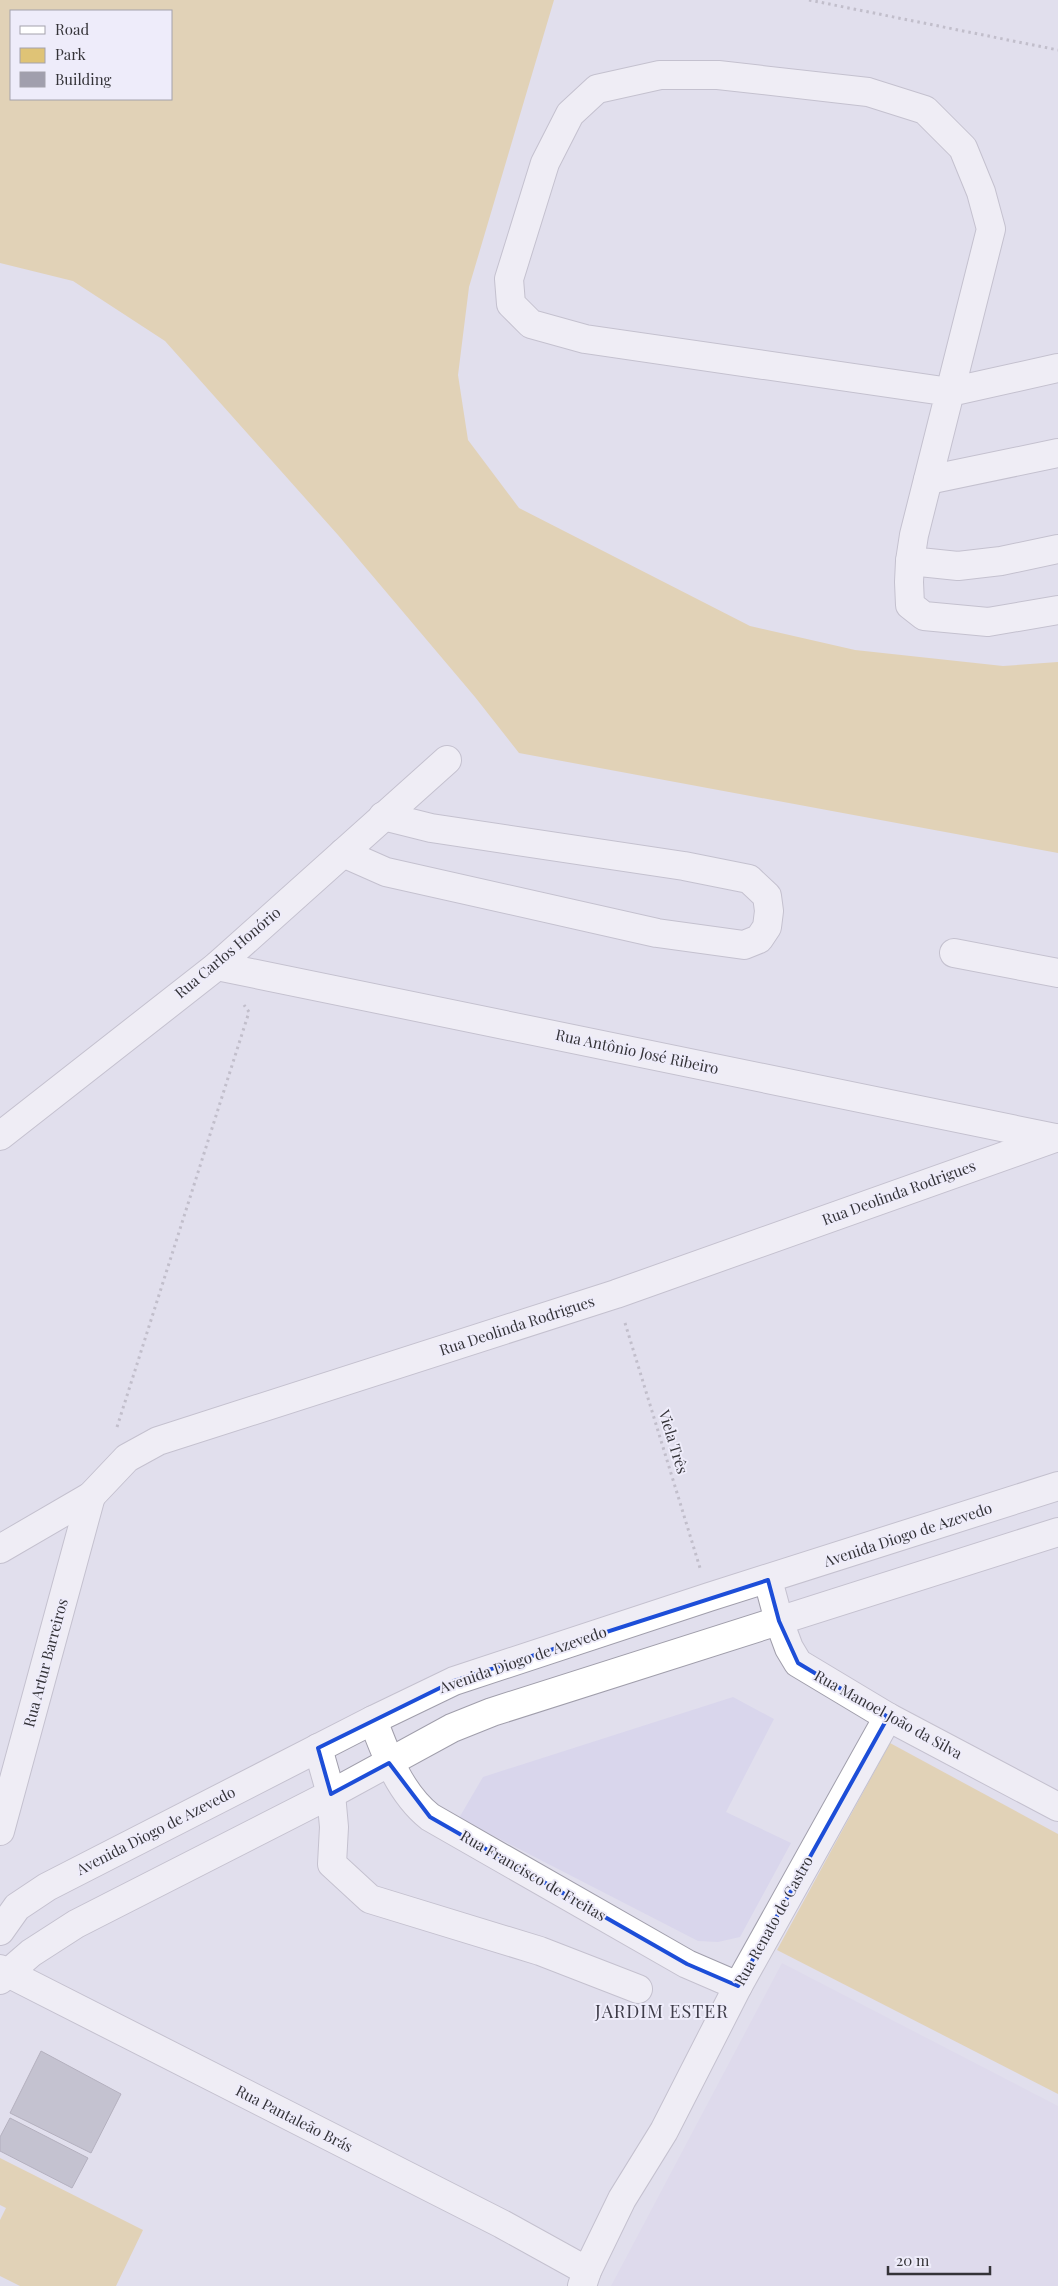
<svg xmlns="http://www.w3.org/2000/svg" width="1058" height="2286" viewBox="0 0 1058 2286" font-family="'Playfair Display',serif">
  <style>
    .built { fill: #d9d6ec }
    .green { fill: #dfc376; fill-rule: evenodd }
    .building { fill: #a19fad; stroke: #7b7986 }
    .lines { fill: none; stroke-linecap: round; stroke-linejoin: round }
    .minor-casing { stroke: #a09eab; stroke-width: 30 }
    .path { stroke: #9a98a2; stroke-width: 3; stroke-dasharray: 2.5 4; stroke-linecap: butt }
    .minor { stroke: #fff; stroke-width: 28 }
    .marked { fill: none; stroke: #1d4ed8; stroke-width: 4; stroke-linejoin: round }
    .labels { text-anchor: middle; stroke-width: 4; stroke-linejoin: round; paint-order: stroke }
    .street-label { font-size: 15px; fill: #343338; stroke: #eeecfa }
    .quarter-label { font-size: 18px; letter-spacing: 1px; fill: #3e3c48; stroke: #eeecfa }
  </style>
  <rect width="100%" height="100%" fill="#e1dfed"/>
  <g class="built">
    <path d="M733 1697 774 1719 726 1812 791 1843 740 1937 718 1942 698 1941 459 1818 483 1777Z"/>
    <path d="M782 1963 1058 2106V2286H611Z"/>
  </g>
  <g class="green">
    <path d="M0 0H554L469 287 458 375 468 440 519 508 750 626 855 650 1003 666 1058 662V853L519 753 475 697 338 535 165 341 73 281 0 263ZM171 11V99H11V11Z"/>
    <path d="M890 1743 1058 1834V2094L777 1950Z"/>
    <path d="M0 2158 143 2230 116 2286H20L0 2276V2220L6 2208 0 2205Z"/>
  </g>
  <g class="building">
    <path d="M41 2051 121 2094 91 2153 10 2113Z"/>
    <path d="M10 2118 88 2158 72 2188 0 2151V2137Z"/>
  </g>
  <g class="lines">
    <g class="minor-casing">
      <g id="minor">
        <path d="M1058 368 950 392 585 339 531 324 511 304 509 279 545 163 570 114 597 89 660 75H718L868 92 925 110 963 148 981 192 991 229 914 535 910 561 958 566 1001 561 1058 549"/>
        <path d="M928 480 1058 453"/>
        <path d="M910 561 909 582 910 605 924 616 988 622 1058 610"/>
        <path d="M343 853 386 872 657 933 744 945 759 939 767 927 769 911 767 896 749 879 684 866 431 828 383 816"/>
        <path d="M954 953 1058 973"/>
        <path d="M217 966 1055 1138"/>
        <path d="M0 1136 217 966 447 760"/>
        <path d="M0 1549 91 1496 127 1458 158 1441 616 1294 1055 1138"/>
        <path d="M768 1580 779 1621 789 1648 798 1663 888 1717 1058 1807"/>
        <path d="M373 1720C386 1755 400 1793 430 1817L687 1964 738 1986"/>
        <path d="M318 1748 331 1794 334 1827 332 1864 370 1899 540 1951 638 1989"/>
        <path d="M0 1831 91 1496"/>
        <path d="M0 1931 17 1907 47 1887 373 1720 454 1681 709 1597 1058 1486"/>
        <path d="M0 1969 502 2224 587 2271"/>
        <path d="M0 1980 31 1953 76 1924 331 1794 452 1728 492 1712 1058 1532"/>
        <path d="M582 2286 587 2271 622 2199 664 2131 738 1986 888 1717"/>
      </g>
    </g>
    <g class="path">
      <path d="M809 0 1058 50"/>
      <path d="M625 1323 700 1568"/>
      <path d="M117 1427 249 1012 244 1005"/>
    </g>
    <use href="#minor" class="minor"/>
  </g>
  <path d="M0 0H1058V2286H0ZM768 1580 779 1621 798 1663 888 1717 738 1986 687 1964 430 1817 389 1763 331 1794 318 1748 454 1681Z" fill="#e1dfed" fill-opacity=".55" fill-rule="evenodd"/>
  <path class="marked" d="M768 1580 779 1621 798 1663 888 1717 738 1986 687 1964 430 1817 389 1763 331 1794 318 1748 454 1681Z"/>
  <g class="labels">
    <g class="street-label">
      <text transform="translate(228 953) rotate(-40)" y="5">Rua Carlos Honório</text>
      <text transform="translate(637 1052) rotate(12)" y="5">Rua Antônio José Ribeiro</text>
      <text transform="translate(899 1193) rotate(-20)" y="5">Rua Deolinda Rodrigues</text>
      <text transform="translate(517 1326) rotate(-18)" y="5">Rua Deolinda Rodrigues</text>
      <text transform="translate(673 1442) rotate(73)" y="5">Viela Três</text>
      <text transform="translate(908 1535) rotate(-18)" y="5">Avenida Diogo de Azevedo</text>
      <text transform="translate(523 1660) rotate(-19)" y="5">Avenida Diogo de Azevedo</text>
      <text transform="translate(46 1663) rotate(-75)" y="5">Rua Artur Barreiros</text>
      <text transform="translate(888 1715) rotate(29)" y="5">Rua Manoel João da Silva</text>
      <text transform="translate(156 1831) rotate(-27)" y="5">Avenida Diogo de Azevedo</text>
      <text transform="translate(533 1876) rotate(30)" y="5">Rua Francisco de Freitas</text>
      <text transform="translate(774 1921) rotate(-61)" y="5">Rua Renato de Castro</text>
      <text transform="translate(294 2119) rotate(27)" y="5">Rua Pantaleão Brás</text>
    </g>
    <g class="quarter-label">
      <text x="662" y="2018">JARDIM ESTER</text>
    </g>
  </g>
  <rect x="10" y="10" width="162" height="90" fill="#eeecfa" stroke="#a4a2ac"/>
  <rect x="20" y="26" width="25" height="8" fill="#ffffff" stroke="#a4a2ac"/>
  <text x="55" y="35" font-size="15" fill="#343338">Road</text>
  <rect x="20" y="48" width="25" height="15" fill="#dfc376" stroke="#a4a2ac"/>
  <text x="55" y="60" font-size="15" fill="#343338">Park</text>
  <rect x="20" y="72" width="25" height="15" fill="#a19fad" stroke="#a4a2ac"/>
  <text x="55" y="85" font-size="15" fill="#343338">Building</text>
  <path d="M888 2266v8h102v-8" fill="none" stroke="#343338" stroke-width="2.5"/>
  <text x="896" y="2266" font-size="15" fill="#343338" stroke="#eeecfa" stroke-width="4" paint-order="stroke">20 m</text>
</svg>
